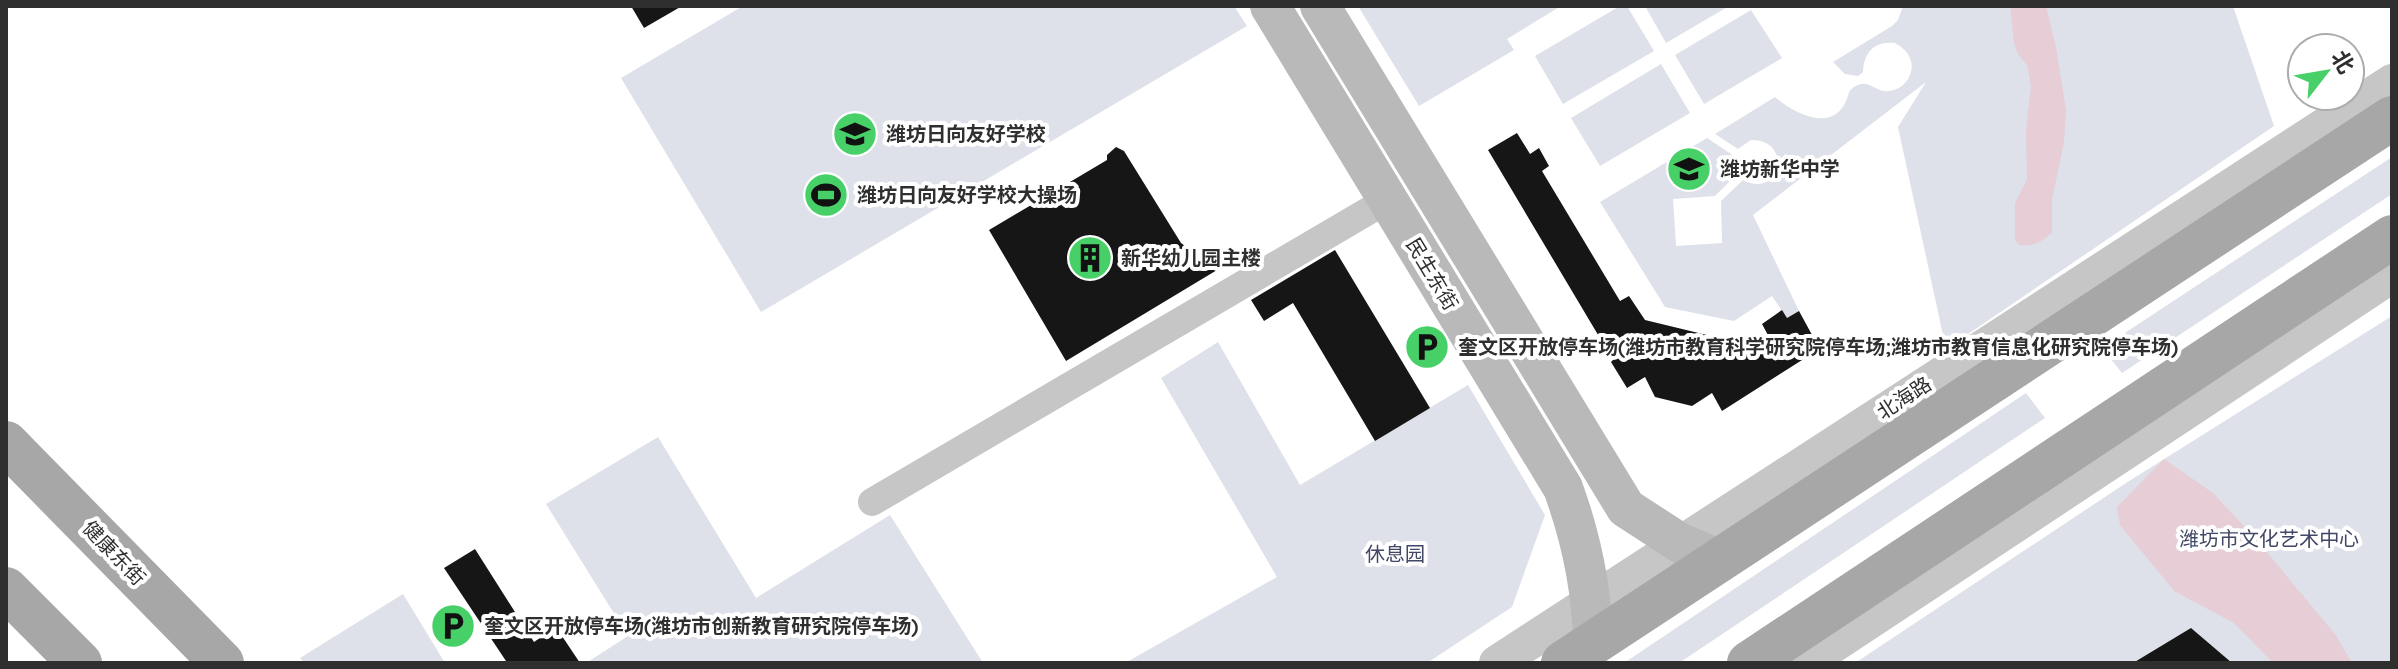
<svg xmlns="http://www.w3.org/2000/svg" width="2398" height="669" viewBox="0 0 2398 669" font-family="Quicksand,'Noto Sans SC',sans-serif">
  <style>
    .green { fill: #dee1ea }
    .water { fill: #e7cdd5 }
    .building { fill: #161616 }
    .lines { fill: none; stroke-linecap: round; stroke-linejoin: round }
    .minor { stroke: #c6c6c6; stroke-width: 28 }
    .tertiary { stroke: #c6c6c6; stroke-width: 36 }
    .secondary { stroke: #b9b9b9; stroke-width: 40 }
    .primary { stroke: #a7a7a7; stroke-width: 44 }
    .labels { text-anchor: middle; stroke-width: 8; stroke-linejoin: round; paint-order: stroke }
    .poi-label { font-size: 20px; font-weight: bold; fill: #2f2f2f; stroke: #fff; text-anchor: start }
    .street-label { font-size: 20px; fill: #2f2f2f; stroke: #fff }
    .park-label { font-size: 20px; fill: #414765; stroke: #fff }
  </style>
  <rect width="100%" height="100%" fill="#fff"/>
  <g class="green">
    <path d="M743 6H1234L1247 26 761 312 621 78Z"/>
    <path d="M1358 6H1561L1507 39 1514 50 1419 106Z"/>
    <path d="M1620 6H1627L1654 51 1563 104 1535 56Z"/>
    <path d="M1645 6H1729L1666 43Z"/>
    <path d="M1903 6H2233L2274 126 1946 349 1898 127 1926 82 1753 215 1799 311 1787 318 1772 296 1734 321 1665 307 1600 202 1707 138 1734 156 1736 175 1715 196 1673 199 1676 246 1722 243 1721 201 1743 180C1780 200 1794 139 1751 140L1738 149 1715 134 1775 97C1800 118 1839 134 1849 92 1853 87 1859 83 1866 84 1872 85 1877 90 1884 91 1903 93 1918 73 1909 56 1906 50 1900 46 1895 43 1874 41 1864 52 1863 72L1858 76 1845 74 1833 62 1892 26 1898 20Z"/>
    <path d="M1751 10 1782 58 1704 104 1675 55Z"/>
    <path d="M1661 64 1690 113 1600 166 1571 118Z"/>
    <path d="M2392 157V194L2122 373 2102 348Z"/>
    <path d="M2392 316V663H1855L2126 483Z"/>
    <path d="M1218 342 1300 485 1468 385 1545 515 1512 607 1427 663H1125L1277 577 1161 378Z"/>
    <path d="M2026 393 2045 418 1679 663H1624Z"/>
    <path d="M658 437 756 598 890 515 983 663H586L628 636 546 504Z"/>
    <path d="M403 594 445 663H305L300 658Z"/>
  </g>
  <g class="water">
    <path d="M2010 6H2046L2056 47 2066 110 2064 142 2052 200V233C2041 242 2033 247 2019 245L2015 240V203L2027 179 2026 129 2031 86 2027 65 2018 54 2014 43Z"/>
    <path d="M2164 459 2213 493 2255 538 2335 634 2352 663H2273L2234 623 2174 591 2120 525 2117 507Z"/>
  </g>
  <g class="building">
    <path d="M631 6H682L644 28Z"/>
    <path d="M1517 133 1530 154 1539 148 1549 166 1542 171 1620 301 1629 296 1645 320 1777 352 1762 324 1782 310 1787 318 1799 311 1817 344 1808 350 1810 355 1722 411 1712 393 1692 406 1655 397 1645 377 1627 388 1611 362 1613 360 1488 150Z"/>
    <path d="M1116 147 1124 151 1181 243 1195 253 1227 264 1066 361 989 230 1107 160V155Z"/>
    <path d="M1335 250 1430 408 1375 441 1293 303 1264 321 1251 300Z"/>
    <path d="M475 549 534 642 556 627 580 663H503L506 661 444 568Z"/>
    <path d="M2191 628 2232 663H2133Z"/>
  </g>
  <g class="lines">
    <path class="minor" d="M872 502 1387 200"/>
    <g class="tertiary">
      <path d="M1497 663 2392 82"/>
      <path d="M1806 663 2392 275"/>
    </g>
    <g class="secondary">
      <path d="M1270 6 1563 488C1582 540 1592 588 1593 643"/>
      <path d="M1320 6 1626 508 1680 543 1721 560"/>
    </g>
    <g class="primary">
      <path d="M6 443 222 663"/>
      <path d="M6 589 80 663"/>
      <path d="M1563 663 2392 118"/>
      <path d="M1749 663 2392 237"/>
    </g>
  </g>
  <defs>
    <g id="school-disc" transform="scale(2.3)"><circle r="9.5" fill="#47cf68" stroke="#fff"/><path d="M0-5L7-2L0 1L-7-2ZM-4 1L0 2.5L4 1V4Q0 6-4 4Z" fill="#111"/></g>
    <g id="stadium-disc" transform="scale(2.3)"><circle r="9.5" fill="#47cf68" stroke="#fff"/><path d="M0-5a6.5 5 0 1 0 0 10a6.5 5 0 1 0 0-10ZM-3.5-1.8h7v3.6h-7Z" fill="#111"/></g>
    <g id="building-disc" transform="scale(2.3)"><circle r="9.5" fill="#47cf68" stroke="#fff"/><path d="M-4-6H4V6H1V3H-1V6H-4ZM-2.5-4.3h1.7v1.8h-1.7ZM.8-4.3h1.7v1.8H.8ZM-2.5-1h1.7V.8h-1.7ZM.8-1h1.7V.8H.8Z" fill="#111"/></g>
    <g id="parking-disc" transform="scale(2.3)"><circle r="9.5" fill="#47cf68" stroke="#fff"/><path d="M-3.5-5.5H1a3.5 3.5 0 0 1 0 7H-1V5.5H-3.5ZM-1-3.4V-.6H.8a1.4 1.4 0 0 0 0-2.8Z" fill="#111"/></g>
  </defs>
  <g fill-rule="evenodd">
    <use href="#school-disc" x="855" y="134"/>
    <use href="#school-disc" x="1689" y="169"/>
    <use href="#stadium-disc" x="826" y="195"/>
    <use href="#building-disc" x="1090" y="258"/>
    <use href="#parking-disc" x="1427" y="347"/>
    <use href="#parking-disc" x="453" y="626"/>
  </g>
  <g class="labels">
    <g class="poi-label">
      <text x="886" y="141">潍坊日向友好学校</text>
      <text x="1720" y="176">潍坊新华中学</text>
      <text x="857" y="202">潍坊日向友好学校大操场</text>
      <text x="1121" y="265">新华幼儿园主楼</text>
      <text x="1458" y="354">奎文区开放停车场(潍坊市教育科学研究院停车场;潍坊市教育信息化研究院停车场)</text>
      <text x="484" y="633">奎文区开放停车场(潍坊市创新教育研究院停车场)</text>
    </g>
    <g class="street-label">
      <text transform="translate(1432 274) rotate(59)" y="7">民生东街</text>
      <text transform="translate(1904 398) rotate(-33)" y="7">北海路</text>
      <text transform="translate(114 553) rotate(46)" y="7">健康东街</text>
    </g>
    <g class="park-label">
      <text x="2269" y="546">潍坊市文化艺术中心</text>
      <text x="1395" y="561">休息园</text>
    </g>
  </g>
  <rect width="2398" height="669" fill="none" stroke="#2f2f2f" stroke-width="16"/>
  <g transform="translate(2326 72) rotate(59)"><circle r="38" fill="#ffffff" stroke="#acacac" stroke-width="2"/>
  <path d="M0-6L14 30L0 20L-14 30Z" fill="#47cf68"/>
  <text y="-12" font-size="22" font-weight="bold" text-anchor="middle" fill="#2f2f2f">北</text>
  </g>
</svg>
